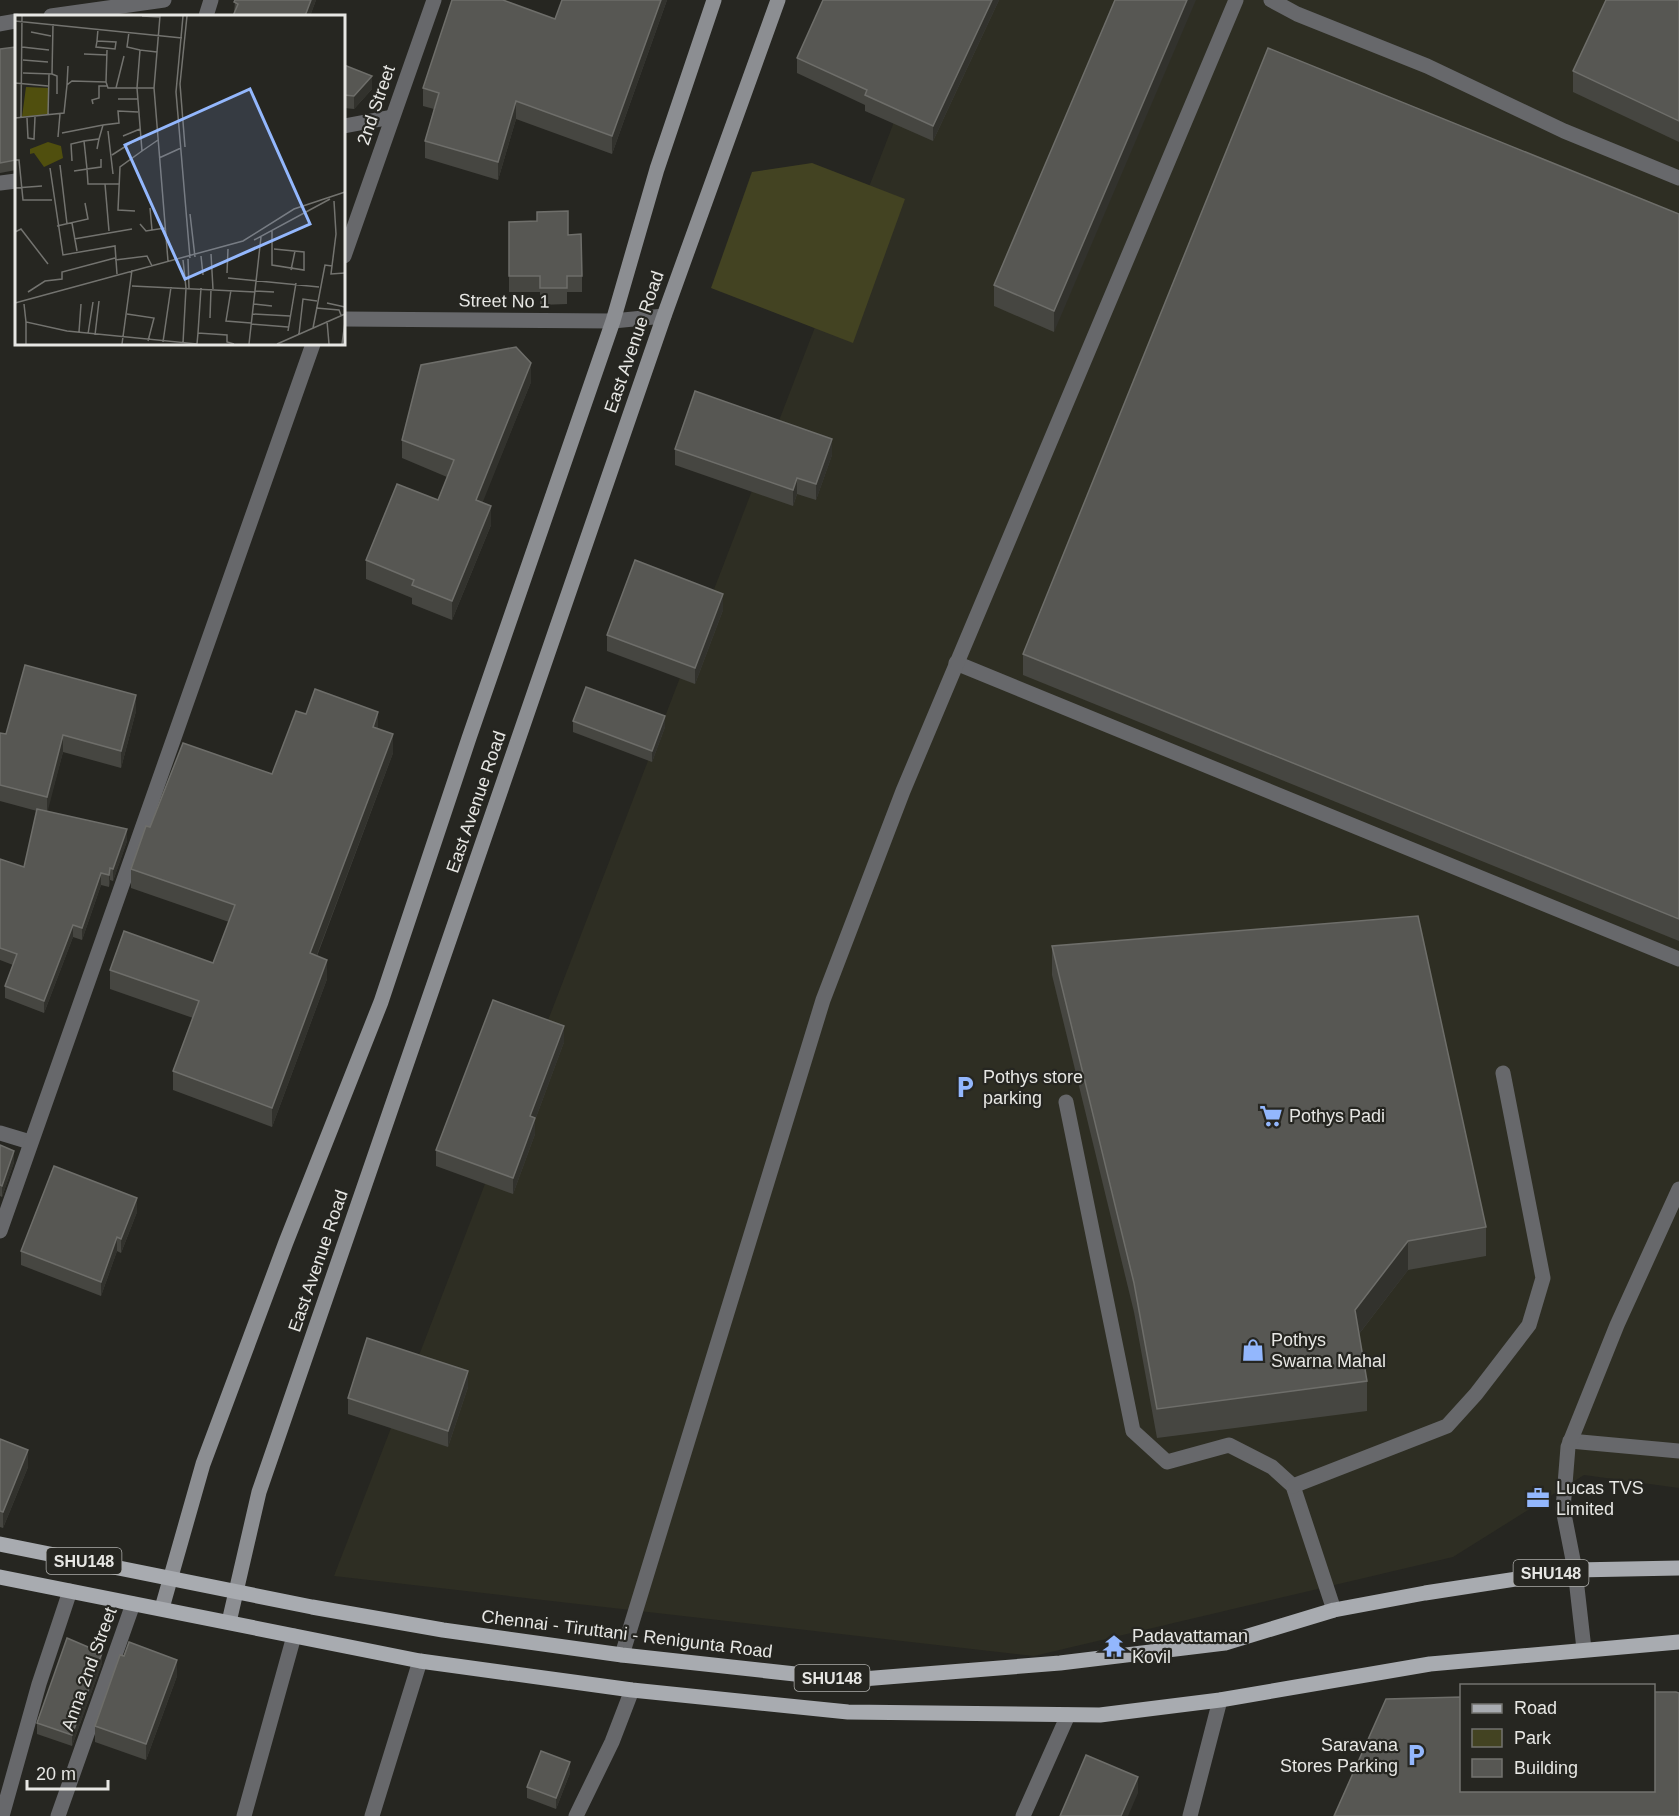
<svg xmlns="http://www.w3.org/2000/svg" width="1679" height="1816" viewBox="0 0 1679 1816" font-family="Helvetica,sans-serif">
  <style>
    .built { fill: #2e2e23 }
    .green { fill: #434322 }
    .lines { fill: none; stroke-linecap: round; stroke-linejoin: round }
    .lane { stroke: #67686b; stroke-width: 15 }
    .street { stroke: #67686b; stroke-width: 15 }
    .secondary { stroke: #8c8e92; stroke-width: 15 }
    .primary { stroke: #a8abb0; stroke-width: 15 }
    .wall { fill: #464641 }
    .shaded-wall { fill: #32322d }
    .building { fill: #575753; stroke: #6e6e6a; stroke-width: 1.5 }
    .labels { text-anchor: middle; stroke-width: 4.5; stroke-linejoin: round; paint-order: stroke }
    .shield { fill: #262621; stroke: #adadaa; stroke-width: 1.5 }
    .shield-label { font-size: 16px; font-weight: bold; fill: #e7e7e4 }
    .street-label { font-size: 18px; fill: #e7e7e4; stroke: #262621 }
    .poi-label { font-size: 18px; fill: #e7e7e4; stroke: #262621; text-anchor: start }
    .inset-road { fill: none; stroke: #73736f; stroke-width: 1.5 }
    .view { fill: #93b7fd; fill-opacity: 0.15; stroke: #93b7fd; stroke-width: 3 }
    .inset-edge { fill: none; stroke: #e7e7e4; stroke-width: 3 }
  </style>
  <rect width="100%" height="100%" fill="#262621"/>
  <path class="built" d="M941 0H1679V1488L1584 1475 1453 1557 1034 1656 334 1576Z"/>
  <path class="green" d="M812 163 905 199 853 343 711 288 752 172Z"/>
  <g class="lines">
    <g class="lane">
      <path d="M1271 0 1297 14 1427 66 1564 131 1679 178"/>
      <path d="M956 663 1679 959"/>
      <path d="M1066 1102 1133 1431 1167 1462 1229 1445 1272 1467 1293 1486 1334 1610"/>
      <path d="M1570 1441 1679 1451"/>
      <path d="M1293 1486 1447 1426 1476 1394 1529 1325 1543 1278 1503 1073"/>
      <path d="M1584 1649 1575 1570 1563 1509 1568 1447 1617 1325 1679 1189"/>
      <path d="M622 1655 823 1000 903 791 1236 0"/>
    </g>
    <g class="street">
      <path d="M51 16 164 0"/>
      <path d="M206 16 211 0"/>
      <path d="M0 24 16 21"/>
      <path d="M344 126 392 117"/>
      <path d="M0 183 16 181"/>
      <path d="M344 256 434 0"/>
      <path d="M344 319 613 321 664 316"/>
      <path d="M0 1133 30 1142"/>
      <path d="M0 1231 313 344"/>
      <path d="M2 1816 39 1684 70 1591"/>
      <path d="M58 1816 133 1604"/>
      <path d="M244 1816 294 1636"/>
      <path d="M372 1816 420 1661"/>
      <path d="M576 1816 612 1742 632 1690"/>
      <path d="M1023 1816 1068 1715"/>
      <path d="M1190 1816 1220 1700"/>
    </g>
    <g class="secondary">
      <path d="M162 1608 203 1464 286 1242 381 1002 469 738 613 321 657 169 714 0"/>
      <path d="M229 1622 259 1492 664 316 778 0"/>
    </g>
    <g class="primary">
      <path d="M0 1544 312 1607 443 1630 622 1655 850 1680 1060 1663 1225 1643 1334 1610 1425 1593 1575 1570 1679 1568"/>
      <path d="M0 1577 420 1661 632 1690 848 1712 1100 1715 1220 1700 1430 1664 1679 1642"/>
    </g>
  </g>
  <g class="wall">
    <path d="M235 0H316L310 16 234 15Z"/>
    <path d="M667 0 612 154 516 119 498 180 425 158V141L434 109 423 106V88L555 19Z"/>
    <path d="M999 0 933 141 865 111V105L797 73V58Z"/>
    <path d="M1115 0 1054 332 994 306V285Z"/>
    <path d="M1679 0V142L1573 92V71Z"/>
    <path d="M0 49 16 52V170L0 173Z"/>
    <path d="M344 65 372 89 354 109 344 108Z"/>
    <path d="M1679 214V941L1023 675V654Z"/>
    <path d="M509 222 568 235 582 276V292H567V304L540 305V292H509Z"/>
    <path d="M531 382 482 502 491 525 452 620 412 604V598L366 579V560L438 500 447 477 402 458V440Z"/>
    <path d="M675 449 832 455 816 500 797 494 793 506 675 465Z"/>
    <path d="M723 610 695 684 607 651V635Z"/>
    <path d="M136 711 121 768 63 752 47 811 127 841 113 881 110 880 109 887 101 885 82 940 73 937 44 1013 5 998V986L13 965 0 960V859L24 867 37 811 0 801V733L6 734Z"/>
    <path d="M306 714 378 729 393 753 317 956 327 979 272 1127 173 1090V1071L193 1018 110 989V970L213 963 229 922 131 888V869L150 827 272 774Z"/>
    <path d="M573 721 665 727 652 762 573 732Z"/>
    <path d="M1052 946 1486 1227V1256L1408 1270 1359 1334 1367 1381V1411L1157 1438 1134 1312 1052 975Z"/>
    <path d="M564 1042 535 1120V1134L513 1194 436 1166V1150Z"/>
    <path d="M0 1145 14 1162 2 1197 0 1196Z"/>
    <path d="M137 1212 121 1253 117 1251 101 1296 21 1265V1251Z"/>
    <path d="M468 1387 448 1447 348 1414V1398Z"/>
    <path d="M0 1439 28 1467 3 1528 0 1527Z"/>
    <path d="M102 1663 72 1746 37 1734V1723Z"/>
    <path d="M177 1676 146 1760 95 1742V1726Z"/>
    <path d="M570 1773 556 1809 527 1798V1787Z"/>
  </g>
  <g class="shaded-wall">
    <path d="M311 0H316L310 16H305Z"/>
    <path d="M661 0H667L612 154V136Z"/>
    <path d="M992 0H999L933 141V126Z"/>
    <path d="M1187 0H1196L1054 332V311Z"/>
    <path d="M372 76V89L354 109V96Z"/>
    <path d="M516 101V119L498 180V162Z"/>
    <path d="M531 363V382L476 519V500Z"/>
    <path d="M832 439V455L816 500V484Z"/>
    <path d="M797 478V494L793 506V490Z"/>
    <path d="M491 506V525L452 620V601Z"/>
    <path d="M723 594V610L695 684V668Z"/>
    <path d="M136 695V711L121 768V751Z"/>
    <path d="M378 712V731L373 727Z"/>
    <path d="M665 716V727L652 762V751Z"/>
    <path d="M393 734V753L310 973V953Z"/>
    <path d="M63 735V752L47 814V797Z"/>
    <path d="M127 829V841L113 881V869Z"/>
    <path d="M110 868V880L109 887V875Z"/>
    <path d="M101 873V885L82 940V928Z"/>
    <path d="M73 925V937L44 1013V1001Z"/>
    <path d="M327 960V979L272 1127V1108Z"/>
    <path d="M564 1026V1042L535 1120V1134L513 1194V1178L530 1116Z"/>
    <path d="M14 1151V1162L2 1197V1186Z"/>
    <path d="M137 1198V1212L121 1253V1239Z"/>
    <path d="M117 1237V1251L101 1296V1282Z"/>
    <path d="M1408 1241V1270L1355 1339V1310Z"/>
    <path d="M468 1371V1387L448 1447V1431Z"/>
    <path d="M28 1450V1467L3 1528V1512Z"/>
    <path d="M102 1653V1663L72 1746V1735Z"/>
    <path d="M177 1660V1676L146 1760V1744Z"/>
    <path d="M570 1762V1773L556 1809V1798Z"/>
    <path d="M1138 1777V1793L1128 1816H1121Z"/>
  </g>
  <g class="building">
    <path d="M235 0H311L305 16H233L238 4 234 2Z"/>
    <path d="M452 0H503L555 19 562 0H661L612 136 516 101 498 162 425 141 439 93 423 88Z"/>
    <path d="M823 0H992L933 126 865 95 867 90 797 58Z"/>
    <path d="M1115 0H1187L1054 311 994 285Z"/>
    <path d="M1606 0H1679V121L1573 71Z"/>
    <path d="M15 47 16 52V160L0 163V49Z"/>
    <path d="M1268 48 1679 214V919L1023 654Z"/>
    <path d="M344 65 372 76 354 96 344 95Z"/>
    <path d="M568 211V235L581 234 582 276H567V288H540V276H509V222L537 221V212Z"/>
    <path d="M516 347 531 363 476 500 491 506 452 601 412 585 414 580 366 560 397 484 438 500 454 460 402 440 421 365Z"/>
    <path d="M695 391 832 439 816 484 797 478 793 490 675 449Z"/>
    <path d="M635 560 723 594 695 668 607 635Z"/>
    <path d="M25 665 136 695 121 751 63 735 47 797 0 785V733L6 734Z"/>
    <path d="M586 687 665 716 652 751 573 721Z"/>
    <path d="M315 689 378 712 373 727 393 734 310 953 327 960 272 1108 173 1071 199 1001 110 970 124 931 213 963 235 905 131 869 146 826 150 827 183 743 272 774 296 711 306 714Z"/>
    <path d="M37 809 127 829 113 869 110 868 109 875 101 873 82 928 73 925 44 1001 5 986 17 954 0 948V859L24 867Z"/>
    <path d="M1418 916 1486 1227 1408 1241 1355 1310 1367 1381 1157 1409 1134 1283 1052 946Z"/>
    <path d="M493 1000 564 1026 530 1116 535 1118 513 1178 436 1150Z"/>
    <path d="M0 1145 14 1151 2 1186 0 1185Z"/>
    <path d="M54 1166 137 1198 121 1239 117 1237 101 1282 21 1251Z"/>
    <path d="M367 1338 468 1371 448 1431 348 1398Z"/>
    <path d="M0 1439 28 1450 3 1512 0 1511Z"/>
    <path d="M67 1638 102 1653 72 1735 37 1723Z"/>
    <path d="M129 1642 177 1660 146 1744 95 1726 120 1655 124 1656Z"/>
    <path d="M1653 1692H1676L1679 1693V1816H1334L1386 1699 1461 1697V1791H1653Z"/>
    <path d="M541 1751 570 1762 556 1798 527 1787Z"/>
    <path d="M1086 1755 1138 1777 1121 1816H1060Z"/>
  </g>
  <defs>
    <g id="parking-bare" transform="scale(1.8)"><path d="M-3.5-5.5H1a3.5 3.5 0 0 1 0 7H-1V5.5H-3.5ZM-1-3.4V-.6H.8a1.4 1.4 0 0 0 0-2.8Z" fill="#93b7fd" stroke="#262621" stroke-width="2.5" paint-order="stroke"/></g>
    <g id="supermarket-bare" transform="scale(1.8)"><path d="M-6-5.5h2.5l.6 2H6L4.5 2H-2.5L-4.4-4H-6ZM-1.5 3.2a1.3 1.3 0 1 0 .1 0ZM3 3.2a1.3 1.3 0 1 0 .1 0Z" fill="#93b7fd" stroke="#262621" stroke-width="2.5" paint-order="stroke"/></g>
    <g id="shop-bare" transform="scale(1.8)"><path d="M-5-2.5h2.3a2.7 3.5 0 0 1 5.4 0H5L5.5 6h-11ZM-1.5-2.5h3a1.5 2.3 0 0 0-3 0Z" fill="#93b7fd" stroke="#262621" stroke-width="2.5" paint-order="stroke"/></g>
    <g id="office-bare" transform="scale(1.8)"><path d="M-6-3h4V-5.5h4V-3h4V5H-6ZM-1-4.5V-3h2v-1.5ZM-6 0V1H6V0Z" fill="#93b7fd" stroke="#262621" stroke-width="2.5" paint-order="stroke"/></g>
    <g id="temple-bare" transform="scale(1.8)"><path d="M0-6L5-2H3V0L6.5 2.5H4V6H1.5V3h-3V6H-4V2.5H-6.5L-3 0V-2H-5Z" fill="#93b7fd" stroke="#262621" stroke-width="2.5" paint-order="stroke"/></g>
  </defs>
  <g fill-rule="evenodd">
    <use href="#parking-bare" x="965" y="1087"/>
    <use href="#supermarket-bare" x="1271" y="1116"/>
    <use href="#shop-bare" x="1253" y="1350"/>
    <use href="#office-bare" x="1538" y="1498"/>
    <use href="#temple-bare" x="1114" y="1646"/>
    <use href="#parking-bare" x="1416" y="1755"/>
  </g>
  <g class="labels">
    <g class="shield">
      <rect x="46.5" y="1548" width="75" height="26" rx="4.5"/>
      <rect x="1513.5" y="1560" width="75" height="26" rx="4.5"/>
      <rect x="794.5" y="1665" width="75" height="26" rx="4.5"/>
    </g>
    <g class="shield-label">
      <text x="84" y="1567">SHU148</text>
      <text x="1551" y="1579">SHU148</text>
      <text x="832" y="1684">SHU148</text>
    </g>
    <g class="street-label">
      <text transform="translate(376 105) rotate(-71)" y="6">2nd Street</text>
      <text transform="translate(504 301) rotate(1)" y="6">Street No 1</text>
      <text transform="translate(634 342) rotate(-71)" y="6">East Avenue Road</text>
      <text transform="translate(476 802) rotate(-71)" y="6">East Avenue Road</text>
      <text transform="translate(318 1261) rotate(-71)" y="6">East Avenue Road</text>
      <text transform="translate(627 1634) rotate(7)" y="6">Chennai - Tiruttani - Renigunta Road</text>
      <text transform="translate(89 1669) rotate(-70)" y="6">Anna 2nd Street</text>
    </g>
    <g class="poi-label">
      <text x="983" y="1083">Pothys store<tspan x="983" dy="21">parking</tspan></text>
      <text x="1289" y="1122">Pothys Padi</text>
      <text x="1271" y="1346">Pothys<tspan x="1271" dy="21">Swarna Mahal</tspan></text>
      <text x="1556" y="1494">Lucas TVS<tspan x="1556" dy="21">Limited</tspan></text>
      <text x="1132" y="1642">Padavattaman<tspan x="1132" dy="21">Kovil</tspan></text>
      <text x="1398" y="1751" text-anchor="end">Saravana<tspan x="1398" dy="21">Stores Parking</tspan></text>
    </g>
  </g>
  <g transform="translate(15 15)">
    <rect width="330" height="330" fill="#262621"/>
    <path d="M11 72 34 73 33 99 7 102ZM33 127 46 131 48 143 29 152 19 138 15 139V134Z" fill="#504f0e"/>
    <path class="inset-road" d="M127 1 145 2M145 1 139 73 153 246M168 1 161 77 175 243M0 6 167 23M16 17 36 21M114 17 112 32 125 35M82 26 101 27 100 34 81 32 82 26 83 14M7 32 34 35M142 37 125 35 122 73 127 136 143 125M69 39 92 40M8 45 33 47M8 58 37 59 38 9M37 59 42 61V79M91 67 93 73H139M91 67 92 35M0 68 33 71M52 70 53 51M101 73 109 41M103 84H123M78 89 77 85 84 83V71H92M33 100 34 59M0 103 49 98 52 70 57 66 91 67M6 103 7 1M12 103 13 123 19 124 20 102M93 116 98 159M47 118 88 110M108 121 125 114M43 122 45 99M84 124 88 110 104 108 103 96 123 97M170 132 165 69 172 1M97 140 125 122M144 143 166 133M86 144V152L72 154 73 169H90M0 145H4L8 185H37M57 146 56 129 69 126M45 150 52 209M35 153 48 240 100 231 102 259M59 156 72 154 69 126 84 124 82 134M0 173 27 171M319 186 321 219 316 259 330 258M135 193 137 215M120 196 103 195 105 152 127 136M175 199 180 242M57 208 62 236M125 209 131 216 150 213M42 211 73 204 70 188M94 216 90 169H104M257 216V250L289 255V237L259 234M0 217 6 214 33 249M59 224 117 214M239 225 315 184M196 239 198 274M186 241 188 260M173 244 174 273M100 245 132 241 137 251M168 245 171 273 168 328M276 255 280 236M212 258 213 234M213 263 304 272M117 271 240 277M216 275 211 306 236 308M240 276 259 277M13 277 30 266 47 264V257L100 243M0 288 228 226 279 194 330 177M312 288 330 292M9 289 11 307 52 316 182 329 183 318 212 320V327L219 329M239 289 257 291M301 293 324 295 326 300M112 299 139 303 133 326M237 299 275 301M195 303 196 274M312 306 314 329M236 309 273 312M298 313 310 250 317 251M273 316 281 268M64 317 66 289M183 318 186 273M73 319 78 287M284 319 288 284 302 286M80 320 84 286M148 327 156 272M11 329V307M107 329 117 255M234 329 246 222M262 329 330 299M327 329 330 307"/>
    <path class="view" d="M235 74 295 209 170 264 110 130Z"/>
    <rect width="330" height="330" class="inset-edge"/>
  </g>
  <rect x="1460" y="1684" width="195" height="108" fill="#262621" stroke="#73736f" stroke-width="1.5"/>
  <rect x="1472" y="1704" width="30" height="9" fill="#a8abb0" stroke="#73736f" stroke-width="1.5"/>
  <text x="1514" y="1714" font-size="18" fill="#e7e7e4">Road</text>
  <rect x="1472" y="1729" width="30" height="18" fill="#434322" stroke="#73736f" stroke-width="1.5"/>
  <text x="1514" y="1744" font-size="18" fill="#e7e7e4">Park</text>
  <rect x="1472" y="1759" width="30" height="18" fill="#575753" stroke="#73736f" stroke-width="1.5"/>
  <text x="1514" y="1774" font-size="18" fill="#e7e7e4">Building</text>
  <path d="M27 1780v9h81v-9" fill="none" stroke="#e7e7e4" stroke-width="3"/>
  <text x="36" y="1780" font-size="18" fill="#e7e7e4" stroke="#262621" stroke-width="4.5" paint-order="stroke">20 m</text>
</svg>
